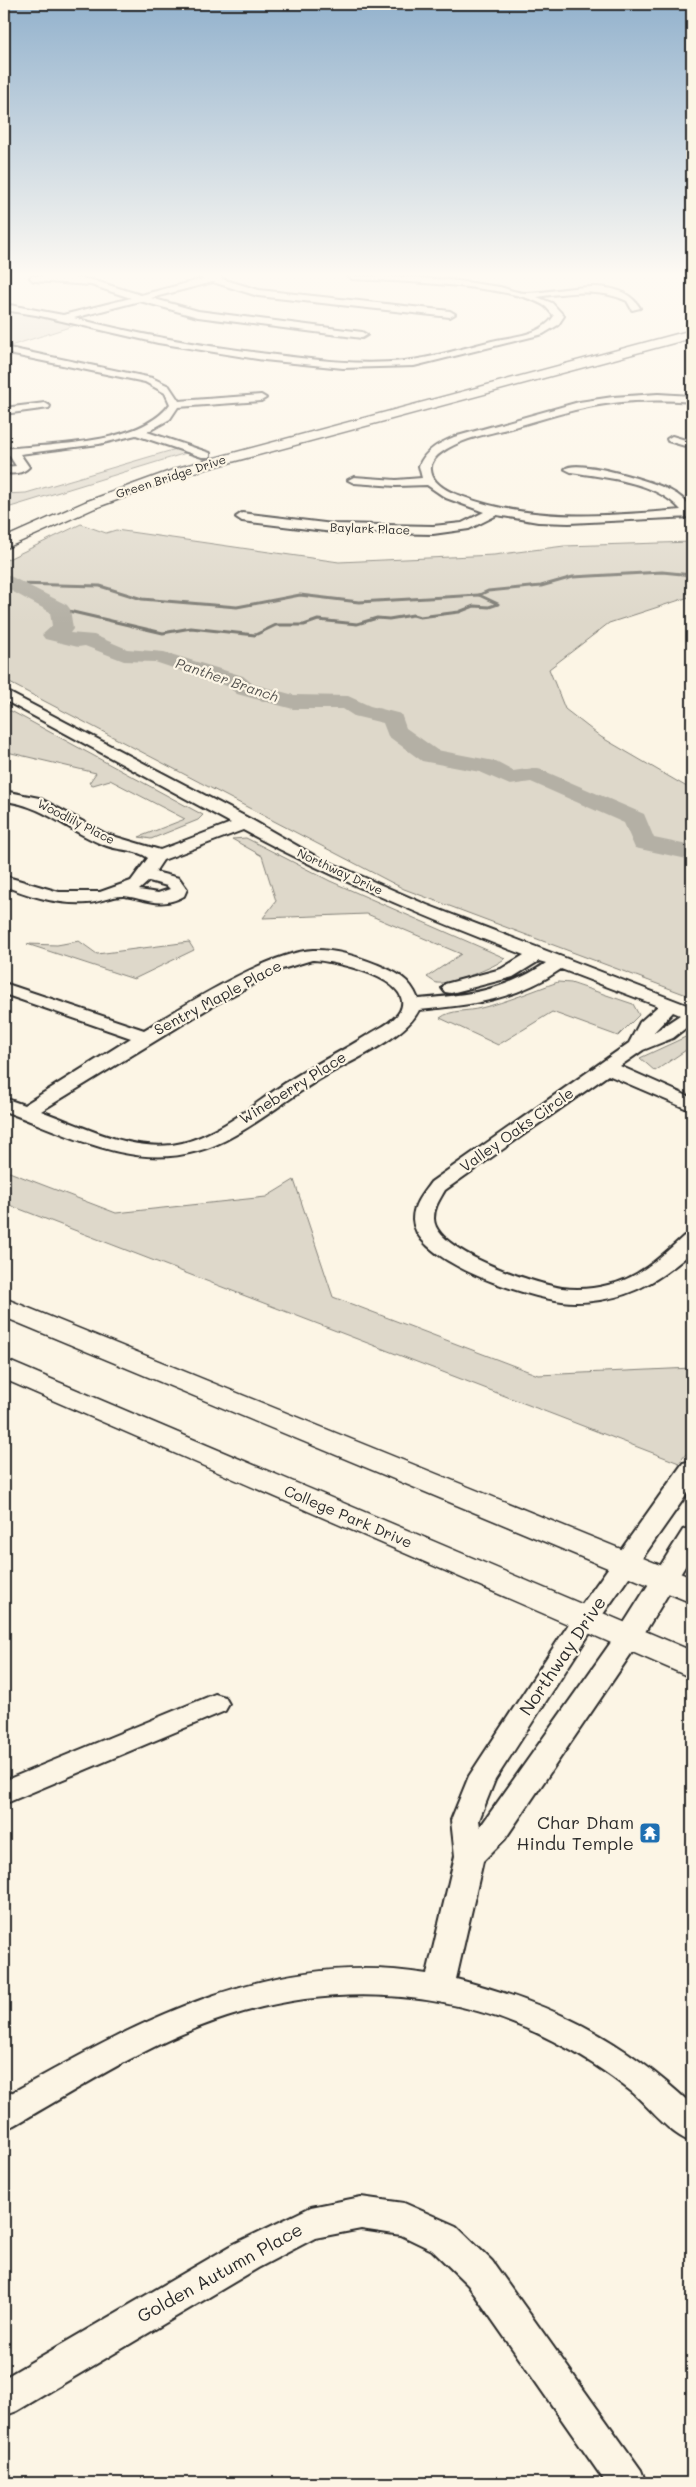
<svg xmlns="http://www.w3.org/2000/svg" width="696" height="2487" viewBox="0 0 696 2487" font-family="Mali,sans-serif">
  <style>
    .green { fill: #ded8ca; stroke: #84827a }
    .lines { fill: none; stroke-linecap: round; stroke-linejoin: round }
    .stream { stroke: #7d7b74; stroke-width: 3 }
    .river { fill: #b4b0a5; fill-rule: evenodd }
    .minor-casing { stroke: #2b2b2b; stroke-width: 4 }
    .major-casing { stroke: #2b2b2b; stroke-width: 3 }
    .minor { fill: #fcf5e5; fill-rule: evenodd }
    .major { fill: #fcf5e5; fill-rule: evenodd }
    .labels { text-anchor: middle; stroke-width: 4.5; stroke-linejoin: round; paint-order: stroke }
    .far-street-label { font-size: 12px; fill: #2b2b2b; stroke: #fcf5e5 }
    .far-water-label { font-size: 14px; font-style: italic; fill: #545350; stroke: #fcf5e5 }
    .street-label { font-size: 15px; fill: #2b2b2b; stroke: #fcf5e5 }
    .near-street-label { font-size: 18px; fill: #2b2b2b; stroke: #fcf5e5 }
    .near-poi-label { font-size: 18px; fill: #2b2b2b; stroke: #fcf5e5; text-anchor: end }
  </style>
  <rect width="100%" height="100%" fill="#fcf5e5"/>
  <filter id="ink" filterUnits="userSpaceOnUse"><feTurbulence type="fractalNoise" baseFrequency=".02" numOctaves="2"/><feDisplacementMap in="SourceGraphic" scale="10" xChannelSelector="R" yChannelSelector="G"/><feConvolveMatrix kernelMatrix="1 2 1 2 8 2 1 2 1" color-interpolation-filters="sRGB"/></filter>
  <g filter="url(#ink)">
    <g class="green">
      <path d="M4 311 44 316 79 324 4 348Z"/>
      <path d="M176 449 186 453 4 509V494L26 493Z"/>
      <path d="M81 524 106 533 116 530 339 562 494 555 564 546 692 542V596L609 623 549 669 565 709 601 737 692 790V997L404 889 4 680V561Z"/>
      <path d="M11 711 203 815 198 820 151 839 139 837 185 819 110 780 93 785 89 783 96 773 7 752 4 753V712Z"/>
      <path d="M246 838 330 881 505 958C497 967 449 985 437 983 434 982 430 979 427 977L461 954 367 914 263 918 276 901 262 856 232 839Z"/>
      <path d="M79 941 97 954 189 942 194 950 134 979 27 944 57 945Z"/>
      <path d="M558 982 571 983 633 1004 639 1015 618 1036 552 1012 498 1045 440 1018C452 1009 467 1012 481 1008 507 1002 532 991 558 982Z"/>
      <path d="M692 1034V1046L655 1071 640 1058Z"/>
      <path d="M4 1170 116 1213 266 1197 294 1180 333 1297 538 1375 692 1368V1446L679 1463 4 1203Z"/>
    </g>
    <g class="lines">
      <g class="stream">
        <path d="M14 584 100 586 142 599 237 607 300 595 359 602 479 595"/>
        <path d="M60 609 163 633 191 628 255 635 276 625H304L318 620 357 624 377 618 389 619 413 615 420 617 459 612 474 606 489 607 498 604 479 595 488 591 541 586 573 577 662 572 692 575"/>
      </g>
      <path class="river" d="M4 573 67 605 70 609 73 629 70 633 94 635 127 649 164 652 243 676 253 684 294 695 348 696 370 706 401 714 406 728 437 750 494 761 513 771 534 768 542 770 644 814 654 838 692 846V860L635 848 624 823 531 782 510 785 480 772 422 761 388 736 383 723 354 716 343 709H293L237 694 227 686 155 662 124 661 85 646 78 647 45 639 42 635 52 626 50 612 4 587Z"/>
      <g class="minor-casing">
        <g id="minor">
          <path d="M31 276H66L92 280 141 295 203 279 198 276H221L222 279 259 290 450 311 455 314 450 317 258 296 213 282 151 298 198 311 362 332 367 335 362 338 198 317 140 301 74 318C135 334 197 345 260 353 307 359 356 366 404 361 434 358 463 348 492 341 513 336 541 336 554 316 552 314 549 310 546 307 518 285 392 281 352 279L348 276C387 276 426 277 466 282 477 284 488 285 500 287 508 289 517 293 526 293 558 293 619 272 640 308L632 310 627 301C600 288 566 293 537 297L552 303 564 316 558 325 543 334 414 366 343 368 264 360 158 343 36 315 4 310V304L63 315 131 298 91 285 34 281 30 278Z"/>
          <path d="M4 347 152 378 169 386 179 401 261 395 266 398 261 401 178 407 170 419 147 432 210 453V457H202L136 435 99 444 20 454 29 467C22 474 13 474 4 473V467L16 466 9 455H4V449C50 444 141 445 170 404L165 393 145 382 4 353Z"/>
          <path d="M658 394 692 396V402C666 400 639 400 613 403 578 407 547 418 514 427 490 434 464 437 442 452 436 456 430 462 431 470 432 484 449 492 461 496 532 523 607 516 681 510 655 481 607 478 571 472L565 469C576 458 656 482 671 491 679 495 686 501 692 508V517L569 523 538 522 497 515 469 529 433 534 333 532 242 521 236 517 242 513 333 524 433 526 462 523 484 512 446 498 427 485 396 486 354 483 348 480 354 477 396 480 422 478 419 466C425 450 440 443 454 437L579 402 613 397Z"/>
          <path d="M45 403 50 406 49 408 4 414V408Z"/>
          <path d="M672 436 692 442V448L668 441 667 439Z"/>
          <path d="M4 690 252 820 315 856 427 905 692 1007V1023L673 1038 643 1050 620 1066 692 1098V1111L608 1075 445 1190C440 1199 434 1207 434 1218 433 1251 535 1284 562 1288 577 1290 593 1289 608 1285 638 1279 662 1256 684 1236L692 1235V1252C664 1276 637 1295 600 1300 588 1302 574 1303 562 1301 527 1297 414 1262 413 1219 413 1204 423 1193 431 1182L629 1043 640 1022 658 1006 561 969C516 1000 472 1005 419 1010 406 1037 353 1060 327 1075 295 1093 267 1117 235 1135 153 1183 83 1140 4 1111V1098L24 1105 131 1038 4 994V983L144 1030C184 1006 268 952 313 950 334 949 356 956 376 964 395 972 410 978 418 999 467 995 505 991 546 963L539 961 513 977 451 993 445 992 442 988 445 984 501 969 524 955C428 918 334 879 243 830L163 860 155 872 179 878 187 889 184 896C160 909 148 899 124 896 113 895 99 903 87 903 58 905 30 896 4 886V876L59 892H100L131 881 148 858C136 849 121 851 107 846 70 833 44 805 4 801V791L39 798 106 834 160 850 231 823 4 700ZM149 881 167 886 170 889 158 893 139 890ZM312 960C332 960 417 979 400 1011 394 1022 376 1030 366 1036 339 1053 311 1066 284 1084 260 1100 238 1119 211 1132 199 1138 186 1143 172 1145 126 1150 83 1126 41 1111L214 1005 282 969ZM673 1012 680 1015 653 1033Z"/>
          <path d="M692 1461V1487L594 1627 495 1780 479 1820 480 1827 619 1631 683 1530 692 1527V1555L637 1645 505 1839 483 1861 456 1979C552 2004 620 2037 692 2105V2142C669 2134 650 2108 632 2092 607 2072 581 2055 553 2041 453 1989 334 1982 227 2017 152 2041 83 2086 15 2125L4 2129V2097C137 2023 268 1948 427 1974L455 1856 451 1820 469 1776 576 1613 683 1463Z"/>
          <path d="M215 1694 225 1697 229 1704 225 1711 4 1804V1781Z"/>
          <path d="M361 2197 404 2203 456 2226 492 2261 641 2470 646 2483H606L468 2285 432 2250 401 2235 361 2229 315 2238 258 2268 17 2411 4 2416V2378L234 2244 311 2207Z"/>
        </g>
      </g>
      <g class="major-casing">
        <g id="major">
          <path d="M692 330V338L191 473 95 508 4 549V538L85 502 181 467Z"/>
          <path d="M4 1298 692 1578V1603L4 1317Z"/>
          <path d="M4 1359 692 1651V1678L4 1379Z"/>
        </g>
      </g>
      <use href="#minor" class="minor"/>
      <use href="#major" class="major"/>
    </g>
  </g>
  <linearGradient id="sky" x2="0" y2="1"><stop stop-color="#93b2cd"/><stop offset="0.44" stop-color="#fefaf3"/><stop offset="1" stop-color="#fefaf3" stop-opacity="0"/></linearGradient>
  <rect width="696" height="624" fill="url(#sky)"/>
  <defs>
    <g id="temple-square" transform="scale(1.125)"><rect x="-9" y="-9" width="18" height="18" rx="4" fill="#1f6fb2" stroke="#fcf5e5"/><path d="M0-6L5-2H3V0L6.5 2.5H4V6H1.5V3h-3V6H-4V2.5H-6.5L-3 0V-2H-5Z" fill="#fff"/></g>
  </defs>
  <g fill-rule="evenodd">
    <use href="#temple-square" x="650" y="1833"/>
  </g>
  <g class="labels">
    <g class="far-street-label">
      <text transform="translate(171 477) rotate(-18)" y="4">Green Bridge Drive</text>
      <text transform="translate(370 529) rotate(2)" y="4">Baylark Place</text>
      <text transform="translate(76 822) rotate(27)" y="4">Woodlily Place</text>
      <text transform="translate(340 872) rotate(25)" y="4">Northway Drive</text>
    </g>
    <g class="far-water-label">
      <text transform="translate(227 680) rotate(19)" y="5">Panther Branch</text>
    </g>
    <g class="street-label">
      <text transform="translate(218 998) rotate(-28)" y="5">Sentry Maple Place</text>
      <text transform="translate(293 1088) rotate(-32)" y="5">Wineberry Place</text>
      <text transform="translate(517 1130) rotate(-35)" y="5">Valley Oaks Circle</text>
      <text transform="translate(348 1517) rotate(23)" y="5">College Park Drive</text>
    </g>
    <g class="near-street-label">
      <text transform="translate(563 1656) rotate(-56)" y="6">Northway Drive</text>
      <text transform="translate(220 2273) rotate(-29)" y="6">Golden Autumn Place</text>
    </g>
    <g class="near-poi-label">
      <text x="634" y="1829">Char Dham<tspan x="634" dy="21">Hindu Temple</tspan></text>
    </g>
  </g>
  <rect width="696" height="2487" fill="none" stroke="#fcf5e5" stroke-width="20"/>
  <rect x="10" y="10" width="676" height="2467" fill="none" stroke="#2b2b2b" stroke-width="2" filter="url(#ink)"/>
</svg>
